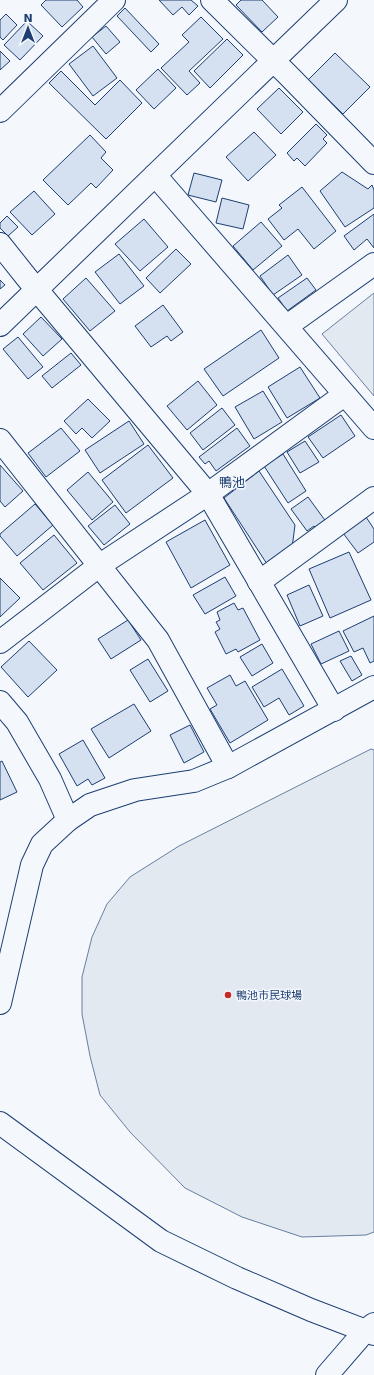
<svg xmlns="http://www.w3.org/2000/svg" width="374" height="1375" viewBox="0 0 374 1375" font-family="'DejaVu Sans','Noto Sans JP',sans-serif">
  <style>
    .green { fill: #e3e9f0; stroke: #687fa3 }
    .building { fill: #d5e0f0; stroke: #1d3f73 }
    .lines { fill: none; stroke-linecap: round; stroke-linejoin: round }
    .minor-casing { stroke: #1d3f73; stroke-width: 24 }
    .highway-casing { stroke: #1d3f73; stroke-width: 24 }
    .minor { stroke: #f4f7fb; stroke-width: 22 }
    .highway { stroke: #f4f7fb; stroke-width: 22 }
    .poi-dot { fill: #c62828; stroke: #f4f7fb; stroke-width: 1.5 }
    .labels { text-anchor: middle; stroke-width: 3; stroke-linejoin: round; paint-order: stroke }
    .poi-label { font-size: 11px; fill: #1d3f73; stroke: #f4f7fb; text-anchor: start }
    .quarter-label { font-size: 13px; fill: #1d3f73; stroke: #f4f7fb }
  </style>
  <rect width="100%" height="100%" fill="#f4f7fb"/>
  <g class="green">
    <path d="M374 293V396L322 334Z"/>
    <path d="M371 749 374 750V1232L366 1235 302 1237 242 1217 185 1188 130 1132 100 1095 90 1056 82 1014V977L92 937 107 904 130 877 179 846Z"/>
  </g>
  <g class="building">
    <path d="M46 0H77L83 7 62 27 41 5Z"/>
    <path d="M159 0H191L198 6 189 15 182 7 173 15Z"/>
    <path d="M241 0H262L278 17 262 32 236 5Z"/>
    <path d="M125 8 159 44 151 52 117 16Z"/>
    <path d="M6 14 17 25 3 40 0 37V20Z"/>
    <path d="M201 17 223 39 189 71 200 83 187 95 161 68 189 42 182 35Z"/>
    <path d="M27 21 43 36 20 60 4 45Z"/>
    <path d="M106 26 120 42 106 54 92 37Z"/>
    <path d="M227 39 243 55 210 88 194 71Z"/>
    <path d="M93 46 117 78 93 96 69 64Z"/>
    <path d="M0 51 10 61 0 70Z"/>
    <path d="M335 53 370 87 343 114 308 80Z"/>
    <path d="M158 69 176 88 154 109 136 90Z"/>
    <path d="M61 71 95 105 120 80 142 103 106 139 49 83Z"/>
    <path d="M279 88 303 112 281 134 257 109Z"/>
    <path d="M316 124 327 135 323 139 327 143 305 166 297 158 294 161 287 153Z"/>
    <path d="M254 132 276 155 248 181 226 157Z"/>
    <path d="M90 135 106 152 101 158 113 170 96 188 91 183 68 205 43 180Z"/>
    <path d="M342 172 368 189 372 185 374 190V208L345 227 320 191Z"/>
    <path d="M194 173 222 180 216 202 188 195Z"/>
    <path d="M302 187 336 231 314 249 298 229 284 240 268 219 282 208 279 205Z"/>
    <path d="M34 191 55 214 32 235 10 212Z"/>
    <path d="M222 198 249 205 243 229 216 223Z"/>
    <path d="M374 214V248L367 239 354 250 344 236Z"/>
    <path d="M7 216 18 227 8 236 0 228V223Z"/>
    <path d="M144 219 168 247 140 271 115 244Z"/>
    <path d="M261 222 282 246 253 270 233 246Z"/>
    <path d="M176 249 191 264 160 293 146 278Z"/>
    <path d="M119 254 144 286 120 304 95 272Z"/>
    <path d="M288 255 302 275 273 295 260 276Z"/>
    <path d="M86 278 115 311 90 331 63 299Z"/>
    <path d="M307 278 316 290 287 311 278 298Z"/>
    <path d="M0 280 5 285 0 289Z"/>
    <path d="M163 305 183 332 171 341 167 336 151 347 135 326Z"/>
    <path d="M41 317 62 339 43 356 23 334Z"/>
    <path d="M261 330 279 358 223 396 204 369Z"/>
    <path d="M18 337 43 367 28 379 3 349Z"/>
    <path d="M71 353 81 365 52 388 42 376Z"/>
    <path d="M300 367 320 398 287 418 268 387Z"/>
    <path d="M198 381 217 405 187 430 167 406Z"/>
    <path d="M263 391 282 422 254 439 235 407Z"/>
    <path d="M88 399 110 421 92 438 82 428 76 434 64 421Z"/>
    <path d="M222 408 235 425 203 450 190 433Z"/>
    <path d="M341 415 355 436 323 458 308 437Z"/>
    <path d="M129 421 144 444 100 473 85 450Z"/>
    <path d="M61 428 80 451 46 477 28 453Z"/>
    <path d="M237 428 250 446 216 471 209 461 205 464 199 457Z"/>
    <path d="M305 441 319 462 300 473 287 452Z"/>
    <path d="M148 445 173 478 126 513 102 480Z"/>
    <path d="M283 454 306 491 288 503 264 466Z"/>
    <path d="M0 465 23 491 5 507 0 501Z"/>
    <path d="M259 471 295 525 292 548 267 564 224 498Z"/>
    <path d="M88 472 113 502 92 520 67 490Z"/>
    <path d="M308 497 327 523 317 530 314 526 307 531 291 509Z"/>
    <path d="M35 504 53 525 17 556 0 536V534Z"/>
    <path d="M115 505 130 524 104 545 88 526Z"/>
    <path d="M366 517 374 529V542L358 553 343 533Z"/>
    <path d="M205 520 230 565 191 588 166 542Z"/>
    <path d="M54 535 77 563 43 590 20 563Z"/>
    <path d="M349 552 371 600 330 618 309 569Z"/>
    <path d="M225 577 236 596 205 614 193 595Z"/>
    <path d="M0 578 20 598 0 617Z"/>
    <path d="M309 585 323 616 300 626 287 595Z"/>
    <path d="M234 603 238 610 243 608 260 640 238 652 236 649 226 654 215 632 220 629 216 622 220 620 217 612Z"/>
    <path d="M374 616V661L370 663 363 648 354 652 343 631Z"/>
    <path d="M128 620 141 640 111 659 98 639Z"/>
    <path d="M339 631 349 651 321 664 311 644Z"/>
    <path d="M29 641 57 670 28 697 1 667Z"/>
    <path d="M262 644 273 663 252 676 240 657Z"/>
    <path d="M351 656 362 675 352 681 340 661Z"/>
    <path d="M148 659 168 691 150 702 130 670Z"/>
    <path d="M282 669 304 706 289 715 279 698 264 707 252 687Z"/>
    <path d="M230 675 236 686 245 681 268 720 230 743 210 709 217 705 207 688Z"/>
    <path d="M134 704 151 731 109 758 91 729Z"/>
    <path d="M190 725 204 752 184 763 170 735Z"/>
    <path d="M83 740 105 778 92 785 88 779 77 786 59 754Z"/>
    <path d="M2 761 17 792 0 800V762Z"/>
  </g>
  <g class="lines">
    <g class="minor-casing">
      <g id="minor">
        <path d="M212 0 288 75 374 163"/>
        <path d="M0 111 114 0"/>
        <path d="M155 175 374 428"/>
        <path d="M0 244 27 278 208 494 334 710"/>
        <path d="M0 325 336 0"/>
        <path d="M287 326 374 264"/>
        <path d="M0 440 158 640 228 767"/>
        <path d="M259 582 374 498"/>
        <path d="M0 642 100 565 208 494 344 395"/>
        <path d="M0 702 17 722 50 779 68 820"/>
        <path d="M0 1003 32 865 42 844 68 820 90 805 135 790 194 781 228 767 374 687"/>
        <path d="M0 1123 161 1241 237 1278 311 1310 374 1334"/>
      </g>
    </g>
    <g class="highway-casing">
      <path id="highway" d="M327 1375 365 1331 374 1324"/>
    </g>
    <use href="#minor" class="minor"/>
    <use href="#highway" class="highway"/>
  </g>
  <circle class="poi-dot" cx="228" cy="995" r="4"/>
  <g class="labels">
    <g class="poi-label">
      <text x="236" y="999">鴨池市民球場</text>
    </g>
    <g class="quarter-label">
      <text x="232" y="487">鴨池</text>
    </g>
  </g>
  <g transform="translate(28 28)" stroke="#f4f7fb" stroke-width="3" paint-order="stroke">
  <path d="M0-3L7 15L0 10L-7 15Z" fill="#1d3f73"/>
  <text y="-6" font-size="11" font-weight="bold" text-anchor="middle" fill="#1d3f73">N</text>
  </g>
</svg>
